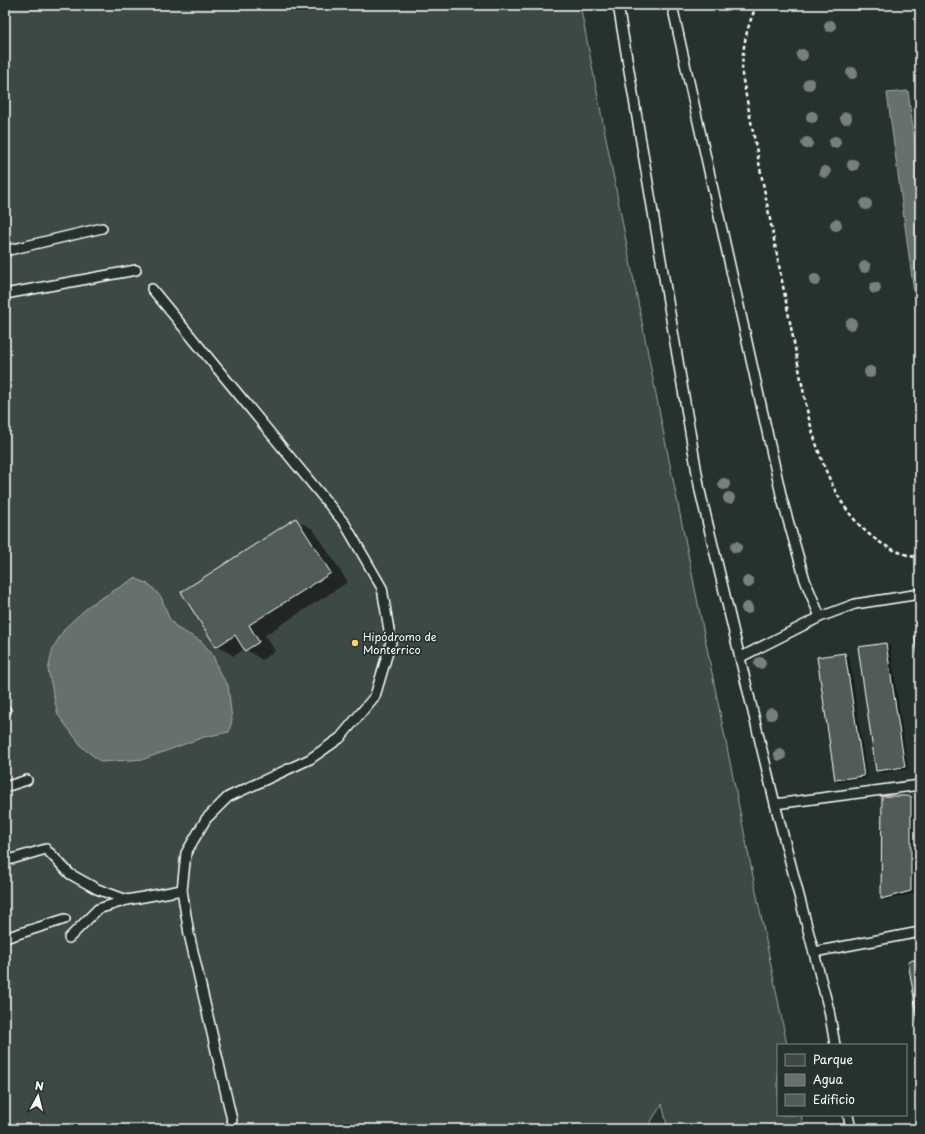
<svg xmlns="http://www.w3.org/2000/svg" width="925" height="1134" viewBox="0 0 925 1134" font-family="'Playpen Sans',sans-serif">
  <style>
    .green { fill: #3e4944; stroke: #9ea4a2 }
    .water { fill: #67706c; stroke: #a4a9a7 }
    .shadow { fill: #0007 }
    .building { fill: #515c57; stroke: #fff }
    .lines { fill: none; stroke-linecap: round; stroke-linejoin: round }
    .service-casing { stroke: #fff; stroke-width: 12 }
    .path { stroke: #fff; stroke-width: 2.5; stroke-dasharray: 4 3; stroke-linecap: butt }
    .service { stroke: #26332d; stroke-width: 9 }
    .tree { fill: #78807d }
    .poi-dot { fill: #ffd166; stroke: #26332d; stroke-width: 1.5 }
    .labels { text-anchor: middle; stroke-width: 3.5; stroke-linejoin: round; paint-order: stroke }
    .poi-label { font-size: 11px; fill: #fff; stroke: #26332d; text-anchor: start }
  </style>
  <rect width="100%" height="100%" fill="#26332d"/>
  <filter id="ink" filterUnits="userSpaceOnUse"><feTurbulence type="fractalNoise" baseFrequency=".025" numOctaves="2"/><feDisplacementMap in="SourceGraphic" scale="8" xChannelSelector="R" yChannelSelector="G"/><feConvolveMatrix kernelMatrix="1 2 1 2 8 2 1 2 1" color-interpolation-filters="sRGB"/></filter>
  <g filter="url(#ink)">
    <path class="green" d="M5 5H580L661 420 787 1045H778V1115H801L804 1129H668L662 1104 646 1129H5Z"/>
    <g class="water">
      <path d="M908 91 920 182V337L887 93Z"/>
      <path d="M135 578 150 585 161 597 169 618 177 628 201 641 213 655 219 672 228 685 232 720 229 732 204 737 144 759 101 762 83 748 58 715 48 670 53 648 65 628 90 605Z"/>
    </g>
    <g class="shadow">
      <path d="M296 520 313 529 348 582 265 635 275 651 262 660 245 649 234 656 217 646 182 593Z"/>
      <path d="M886 644 890 646 908 769 881 773 877 770Z"/>
      <path d="M845 654 849 656 867 778 840 782 836 780 818 658Z"/>
      <path d="M883 797H911L915 799V893L886 900 882 898Z"/>
    </g>
    <g class="building">
      <path d="M296 518 331 573 249 625 259 642 245 651 235 635 216 647 181 592Z"/>
      <path d="M920 636V671L915 637Z"/>
      <path d="M886 643 905 767 876 771 858 647Z"/>
      <path d="M845 653 864 776 835 780 817 657Z"/>
      <path d="M882 796H911V891L881 899Z"/>
      <path d="M920 959V1035L908 961Z"/>
    </g>
    <g class="lines">
      <g class="service-casing">
        <g id="service">
          <path d="M618 5 700 491 775 804 829 1010 835 1045"/>
          <path d="M672 5 782 499 805 580 820 617"/>
          <path d="M5 251 102 228"/>
          <path d="M152 289 345 524 382 588 391 642 375 696 340 738 310 759 228 797 206 819 186 853 182 890 189 934 232 1120"/>
          <path d="M5 294 136 270"/>
          <path d="M741 657 820 617 855 604 920 594"/>
          <path d="M5 712 6 711"/>
          <path d="M5 787 27 780"/>
          <path d="M775 804 920 785"/>
          <path d="M50 853 70 874 97 889 127 900 182 890"/>
          <path d="M5 861 46 849"/>
          <path d="M5 938 65 919"/>
          <path d="M69 938 98 909 127 900"/>
          <path d="M814 952 920 932"/>
          <path d="M848 1115 851 1129"/>
        </g>
      </g>
      <path class="path" d="M757 5C746 28 742 49 742 75L808 415C824 476 849 545 920 558"/>
      <use href="#service" class="service"/>
    </g>
    <g class="tree">
      <circle cx="830" cy="26" r="6"/>
      <circle cx="802" cy="55" r="6"/>
      <circle cx="852" cy="73" r="6"/>
      <circle cx="809" cy="84" r="6"/>
      <circle cx="812" cy="117" r="6"/>
      <circle cx="846" cy="118" r="6"/>
      <circle cx="835" cy="142" r="6"/>
      <circle cx="807" cy="143" r="6"/>
      <circle cx="853" cy="165" r="6"/>
      <circle cx="825" cy="172" r="6"/>
      <circle cx="866" cy="204" r="6"/>
      <circle cx="836" cy="225" r="6"/>
      <circle cx="865" cy="267" r="6"/>
      <circle cx="815" cy="280" r="6"/>
      <circle cx="875" cy="288" r="6"/>
      <circle cx="851" cy="324" r="6"/>
      <circle cx="870" cy="372" r="6"/>
      <circle cx="724" cy="484" r="6"/>
      <circle cx="729" cy="498" r="6"/>
      <circle cx="736" cy="547" r="6"/>
      <circle cx="748" cy="582" r="6"/>
      <circle cx="747" cy="608" r="6"/>
      <circle cx="760" cy="663" r="6"/>
      <circle cx="771" cy="714" r="6"/>
      <circle cx="780" cy="755" r="6"/>
    </g>
  </g>
  <circle class="poi-dot" cx="355" cy="643" r="4"/>
  <g class="labels">
    <g class="poi-label">
      <text x="363" y="641">Hipódromo de<tspan x="363" dy="13">Monterrico</tspan></text>
    </g>
  </g>
  <rect width="925" height="1134" fill="none" stroke="#26332d" stroke-width="20"/>
  <rect x="10" y="10" width="905" height="1114" fill="none" stroke="#fff" stroke-width="1.5" filter="url(#ink)"/>
  <rect x="777" y="1044" width="130" height="72" fill="#26332d" stroke="#7d8581"/>
  <rect x="785" y="1054" width="20" height="12" fill="#3e4944" stroke="#7d8581"/>
  <text x="813" y="1064" font-size="12" fill="#ffffff">Parque</text>
  <rect x="785" y="1074" width="20" height="12" fill="#67706c" stroke="#7d8581"/>
  <text x="813" y="1084" font-size="12" fill="#ffffff">Agua</text>
  <rect x="785" y="1094" width="20" height="12" fill="#515c57" stroke="#7d8581"/>
  <text x="813" y="1104" font-size="12" fill="#ffffff">Edificio</text>
  <g transform="translate(38 1096) rotate(7)" stroke="#26332d" stroke-width="3" paint-order="stroke">
  <path d="M0-3L7 15L0 10L-7 15Z" fill="#ffffff"/>
  <text y="-6" font-size="11" font-weight="bold" text-anchor="middle" fill="#ffffff">N</text>
  </g>
</svg>
